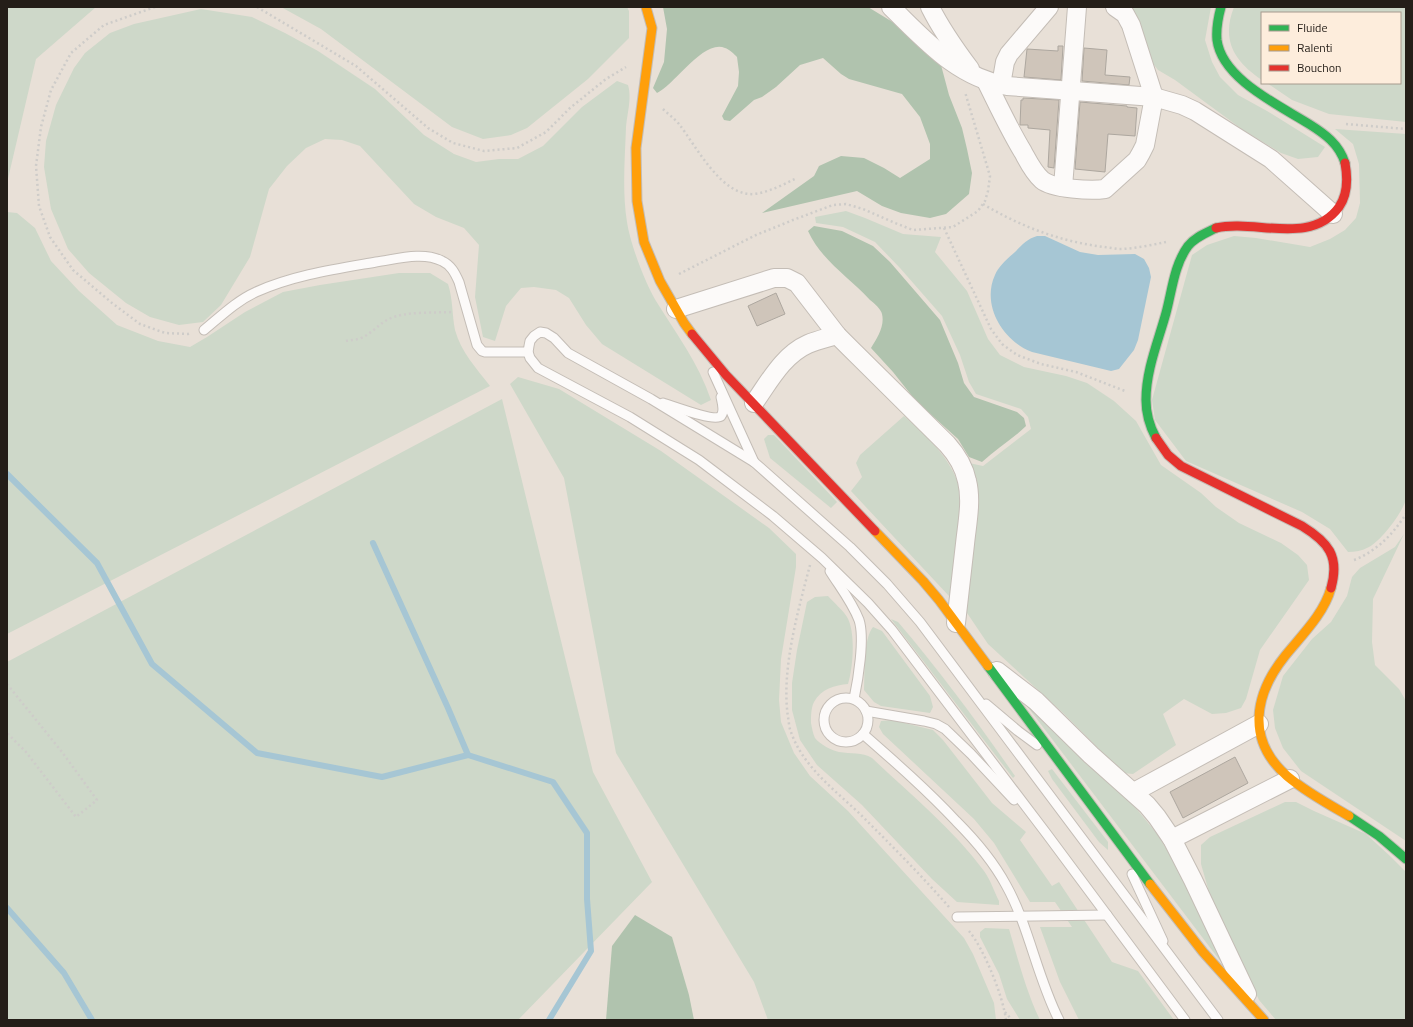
<svg xmlns="http://www.w3.org/2000/svg" width="1413" height="1027" viewBox="0 0 1413 1027" font-family="'Titillium Web',sans-serif">
  <style>
    .green { fill: #ced8c9 }
    .forest { fill: #b0c3ae }
    .water { fill: #a6c6d4 }
    .lines { fill: none; stroke-linecap: round; stroke-linejoin: round }
    .stream { stroke: #a6c6d4; stroke-width: 6 }
    .building { fill: #cfc5ba; stroke: #ada79f }
    .lane-casing { stroke: #c4bdb6; stroke-width: 11 }
    .street-casing { stroke: #c4bdb6; stroke-width: 20 }
    .fast-casing { stroke: #c4bdb6; stroke-width: 11 }
    .slow-casing { stroke: #c4bdb6; stroke-width: 11 }
    .jam-casing { stroke: #c4bdb6; stroke-width: 11 }
    .path { stroke: #ceccc9; stroke-width: 2.5; stroke-dasharray: 2 3; stroke-linecap: butt }
    .lane { stroke: #fcfaf9; stroke-width: 9 }
    .street { stroke: #fcfaf9; stroke-width: 18 }
    .fast { stroke: #30b455; stroke-width: 9 }
    .slow { stroke: #ff9f0a; stroke-width: 9 }
    .jam { stroke: #e5322d; stroke-width: 9 }
  </style>
  <rect width="100%" height="100%" fill="#e8e0d7"/>
  <g class="green">
    <path d="M7 7H96L36 59 7 183Z"/>
    <path d="M281 7H627L629 11V38L588 79 527 128 511 135 483 139 452 127 321 29Z"/>
    <path d="M1131 7H1211L1205 40 1212 62 1220 77 1238 95 1267 111 1325 147 1318 157 1298 159 1281 153 1243 130 1175 80 1158 70 1151 61 1136 17Z"/>
    <path d="M1234 7H1406V122L1329 114 1292 100 1267 83H1400V13H1262V80C1234 61 1221 40 1234 7Z"/>
    <path d="M201 9 252 17 285 33 318 51 375 89 424 135 454 154 476 162 499 159H518L543 146 582 107 617 81 628 85C632 98 627 114 626 127 625 158 622 191 627 222 630 243 645 283 656 301 676 333 699 364 711 400L701 405 602 344 586 325 569 298 556 290 534 287 521 288 506 306 495 341 483 337 475 297 479 245 464 228 436 217 414 204 360 146 342 140 325 139 306 148 287 166 269 189 250 257 221 305 203 322 179 325 150 317 126 303 89 273 68 249 51 209 44 167 46 141 56 105 74 68 85 53 110 33 134 24Z"/>
    <path d="M1335 129 1406 134V499C1403 512 1381 541 1369 547 1362 551 1355 552 1348 552L1330 529 1302 512 1186 461 1155 420 1152 400 1192 255 1207 245 1234 236 1256 238 1310 247 1330 239 1345 230 1356 218 1360 203 1359 164 1353 144Z"/>
    <path d="M846 211 865 218 903 234 941 237 935 252 967 291 988 339 1000 355 1024 367 1066 376 1087 383 1114 401 1136 421 1161 465 1201 493 1216 507 1239 523 1281 543 1298 555 1307 565 1309 580 1260 650 1246 699 1241 708 1226 713 1212 714 1184 699 1163 714 1176 745 1133 774 1123 773 1063 713 988 644 965 610 969 463 983 466 1031 429 1028 417 1021 409 976 394 969 382 960 355 942 316 900 268 875 242 843 227 816 223 815 217Z"/>
    <path d="M7 212 17 213 35 228 51 261 79 291 117 325 158 341 190 347 207 337 245 312 283 292 320 285 399 273H430L448 284C453 299 452 315 455 330 461 352 477 369 490 386L7 634Z"/>
    <path d="M518 377 559 389 661 451 769 528 796 554V567L781 659 779 700 781 722 794 753 810 776 848 811 964 938 973 954 994 1003 996 1020H768L754 982 616 753 564 478 510 384Z"/>
    <path d="M502 399 593 772 652 882 518 1020H7V662Z"/>
    <path d="M904 416C928 437 958 464 961 498 961 510 959 523 959 535 957 555 956 577 949 596L851 491 862 477 856 463 860 455Z"/>
    <path d="M768 435H774L837 502 831 508 770 458 764 439Z"/>
    <path d="M1404 534 1373 599 1372 642 1375 665 1399 689 1406 701V841L1301 771 1283 748 1275 728 1273 710 1283 676 1312 639 1331 622 1347 596 1352 577 1360 568 1395 547Z"/>
    <path d="M828 596C834 603 842 609 847 617 856 632 853 668 848 684 835 685 821 689 814 702 811 708 811 716 811 723 812 728 813 734 815 738 819 744 833 751 839 752 851 754 862 752 872 758 910 794 952 828 984 871 990 879 994 891 999 901V905L957 902 932 879 862 805 817 765 800 740 792 710V683L797 650 807 602 815 597Z"/>
    <path d="M891 619 898 622C940 671 978 723 1015 776L1013 778Z"/>
    <path d="M873 627 882 631 930 696 933 707 930 713 881 706 874 702 864 690C865 674 863 639 873 627Z"/>
    <path d="M1024 702 1043 716 1135 807 1158 835 1177 867 1219 950 1221 962Z"/>
    <path d="M892 720 933 730 943 740 992 803 1026 832 1020 840 1052 886 1059 882 1112 962 1138 971 1174 1020H1079L1060 982 1040 927H1072L1055 902H1030L994 843 974 819 883 734 879 727 881 721Z"/>
    <path d="M1052 769 1108 842V850L1099 842 1052 779 1048 771Z"/>
    <path d="M1285 802H1296L1314 811 1366 834 1390 856 1406 872V1020H1276L1259 1000 1211 899 1201 864V845L1210 837Z"/>
    <path d="M985 928 1009 929C1018 959 1026 991 1040 1020H1020L1007 999 999 974 980 937V932Z"/>
  </g>
  <g class="forest">
    <path d="M663 7H868L909 32 941 65 949 95 962 128 967 149 972 173 969 194 946 214 930 218 901 213 882 206 857 191 762 213 814 176 819 166 841 156 864 158 884 168 900 178 930 159V144L920 117 902 94 849 79 841 74 823 58 800 65 776 87 762 97 754 100 730 121 724 120 722 116 738 86 739 72 737 57C734 54 729 49 725 48 703 39 674 86 657 93L653 88 664 62 667 29Z"/>
    <path d="M814 226 842 231 873 246 890 262 940 320 958 363 964 383 974 397 1017 412 1024 418 1026 426C1013 439 996 449 982 462L969 457 958 439 916 401 893 372 871 348C877 338 885 326 882 314 881 309 874 303 870 300 849 277 821 260 808 231Z"/>
    <path d="M635 915 672 937 689 995 694 1020H606L612 946Z"/>
  </g>
  <path class="water" d="M1037 236H1045L1080 252 1098 255 1135 254 1144 259 1149 268 1151 277 1138 340 1134 350 1119 369 1111 371 1032 352C1003 341 981 305 995 275 998 267 1008 258 1015 252 1022 245 1027 239 1037 236Z"/>
  <g class="lines">
    <g class="stream">
      <path d="M7 474 97 563 152 664 257 753 382 777 468 755 553 782 587 833V899L591 951 549 1020"/>
      <path d="M373 543 448 708 468 755"/>
      <path d="M7 908 64 973 92 1020"/>
    </g>
  </g>
  <g class="building">
    <path d="M1058 46H1063L1061 80 1024 77 1027 49 1058 51Z"/>
    <path d="M1084 48 1107 50 1105 75 1130 77 1129 85 1082 81Z"/>
    <path d="M1023 98 1059 100 1054 168 1048 167 1050 130 1028 128V125H1020L1021 100H1023Z"/>
    <path d="M1080 102 1127 106V107L1137 108 1135 136 1108 134 1105 172 1075 169Z"/>
    <path d="M776 293 785 314 757 326 748 306Z"/>
    <path d="M1235 757 1248 783 1183 818 1170 792Z"/>
  </g>
  <g class="lines">
    <g class="lane-casing">
      <g id="lane">
        <path d="M204 330C220 317 236 301 256 292 294 275 336 269 376 262 397 259 423 251 442 261 451 265 455 273 459 282L477 345 482 351 485 352H528"/>
        <path d="M713 372 754 462"/>
        <path d="M663 403C673 406 715 422 721 416 725 411 722 402 721 397"/>
        <path d="M830 571C840 587 852 602 859 620 865 638 858 680 854 699"/>
        <circle cx="846" cy="720" r="22"/>
        <path d="M986 704 1018 731 1037 745"/>
        <path d="M866 711 924 721 936 724 945 729 971 754 1014 800"/>
        <path d="M863 734C895 762 927 790 956 821 975 840 993 861 1006 885 1029 926 1037 977 1059 1020"/>
        <path d="M1132 874 1163 941"/>
        <path d="M957 917 1107 915"/>
        <path d="M1185 1020 1046 833 892 630 868 603 822 558 773 516 699 460 630 417 538 368 530 358 528 352 529 346 530 341 534 336 540 332 546 333 554 338 568 353 651 399 754 462 850 547 887 584 920 622 1218 1020"/>
      </g>
    </g>
    <g class="street-casing">
      <g id="street">
        <path d="M891 7C926 41 957 77 1007 86L1154 97 1182 105 1195 111 1271 159 1333 214"/>
        <path d="M930 7C941 29 955 49 970 69"/>
        <path d="M986 81C998 105 1009 129 1023 152 1028 161 1033 172 1042 180 1053 189 1091 191 1105 189L1137 160 1141 153 1145 145 1154 97 1131 25 1125 14 1115 7"/>
        <path d="M1001 85 1005 62 1009 54 1049 7"/>
        <path d="M1063 187 1077 7"/>
        <path d="M676 309 774 278H787L797 283 837 335 849 347 947 444C956 454 964 466 967 481 972 501 967 524 965 544 962 571 959 597 956 623"/>
        <path d="M754 403C769 382 783 355 808 344 817 340 827 338 837 335"/>
        <path d="M997 671 1036 701 1091 755 1147 805 1157 817 1172 839 1193 880 1247 994"/>
        <path d="M1134 792 1259 724"/>
        <path d="M1172 839 1290 779"/>
      </g>
    </g>
    <g class="fast-casing">
      <g id="fast">
        <path d="M1221 7C1218 18 1216 29 1217 40 1222 79 1279 105 1309 124 1325 134 1339 144 1345 163"/>
        <path d="M1156 438C1150 427 1146 413 1146 400 1146 370 1158 342 1166 313 1172 291 1174 265 1188 246 1195 237 1206 233 1216 228"/>
        <path d="M988 666 1150 884"/>
        <path d="M1349 816 1379 836 1406 859"/>
      </g>
    </g>
    <g class="slow-casing">
      <g id="slow">
        <path d="M646 7 652 28 636 148 637 201 644 242 660 281 684 323 692 334"/>
        <path d="M875 531 923 581 939 600 988 666"/>
        <path d="M1331 588C1324 614 1301 636 1285 656 1254 695 1246 740 1287 776 1306 792 1328 804 1349 816"/>
        <path d="M1150 884 1203 952 1264 1020"/>
      </g>
    </g>
    <g class="jam-casing">
      <g id="jam">
        <path d="M1216 228C1255 219 1311 246 1339 207 1348 194 1348 179 1345 163"/>
        <path d="M692 334 726 375 875 531"/>
        <path d="M1156 438 1168 455 1181 466 1302 526C1328 542 1340 556 1331 588"/>
      </g>
    </g>
    <g class="path">
      <path d="M155 7 104 25 71 53 51 90 41 127 36 166 39 206 50 237 73 270 112 303 140 324 165 333 188 334 191 333"/>
      <path d="M257 7 356 66 428 128 453 143 484 151 517 148 546 132 570 108 606 79 626 67"/>
      <path d="M663 109C668 114 674 118 679 124 696 146 722 197 754 194 770 192 784 184 797 178"/>
      <path d="M1346 124 1406 129"/>
      <path d="M983 204C1018 225 1056 240 1097 246 1104 247 1111 248 1118 249 1134 249 1151 245 1166 242"/>
      <path d="M944 228 991 329 1002 344 1017 355 1041 364 1076 372 1125 391"/>
      <path d="M679 274 756 235 793 220 833 205 846 204 863 209 895 223 913 230 953 227 978 211 985 201 988 191 990 176 965 92"/>
      <path d="M346 341C350 340 354 340 358 339 370 336 378 324 389 319 405 311 435 313 453 312"/>
      <path d="M1354 560C1377 551 1393 534 1406 514"/>
      <path d="M810 565C798 611 781 670 788 717 789 722 789 728 791 732 803 767 835 790 861 815 891 845 921 875 949 907"/>
      <path d="M7 684 62 752 97 800 76 817 26 752 7 733"/>
      <path d="M969 931C984 949 1003 996 1006 1020"/>
      <path d="M1005 1012 1012 1020"/>
    </g>
    <use href="#lane" class="lane"/>
    <use href="#street" class="street"/>
    <use href="#fast" class="fast"/>
    <use href="#slow" class="slow"/>
    <use href="#jam" class="jam"/>
  </g>
  <rect width="1413" height="1027" fill="none" stroke="#241e18" stroke-width="16"/>
  <rect x="1261" y="12" width="140" height="72" fill="#fdeddc" stroke="#a69a8e"/>
  <rect x="1269" y="25" width="20" height="6" fill="#30b455" stroke="#a69a8e"/>
  <text x="1297" y="32" font-size="12" fill="#241e18">Fluide</text>
  <rect x="1269" y="45" width="20" height="6" fill="#ff9f0a" stroke="#a69a8e"/>
  <text x="1297" y="52" font-size="12" fill="#241e18">Ralenti</text>
  <rect x="1269" y="65" width="20" height="6" fill="#e5322d" stroke="#a69a8e"/>
  <text x="1297" y="72" font-size="12" fill="#241e18">Bouchon</text>
</svg>
